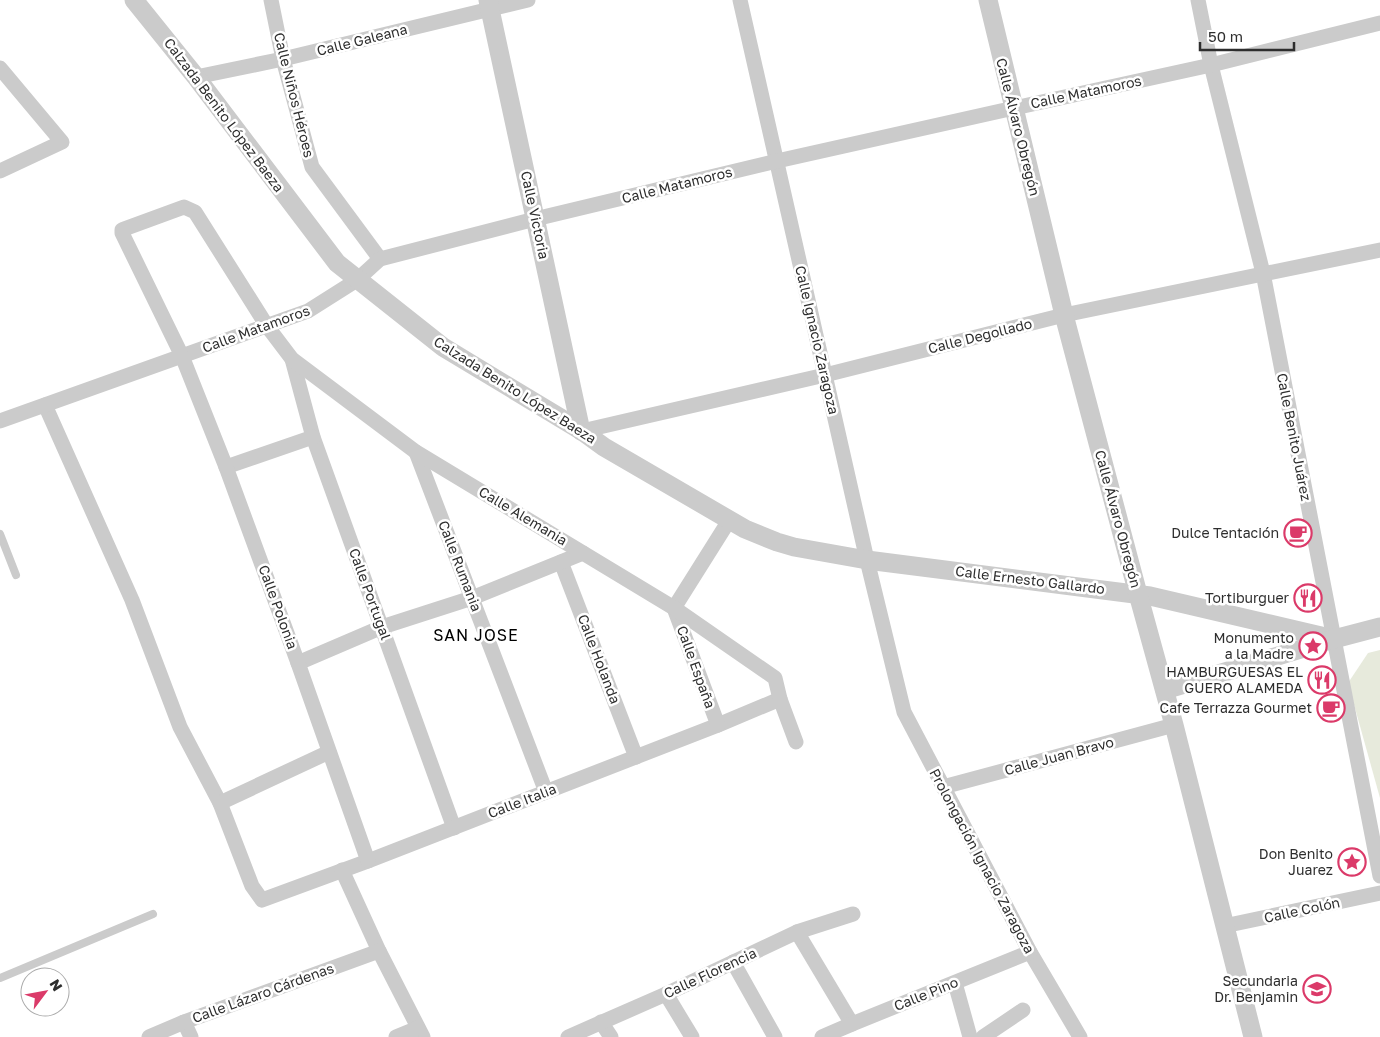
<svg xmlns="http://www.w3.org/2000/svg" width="1380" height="1037" viewBox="0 0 1380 1037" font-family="'Golos Text',sans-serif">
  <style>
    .green { fill: #e7eadc }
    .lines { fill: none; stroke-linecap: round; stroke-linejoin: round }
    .service { stroke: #cbcbcb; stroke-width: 8 }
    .minor { stroke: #cbcbcb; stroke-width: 15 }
    .tertiary { stroke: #cbcbcb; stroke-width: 19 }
    .labels { text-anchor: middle; stroke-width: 5; stroke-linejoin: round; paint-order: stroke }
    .street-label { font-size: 14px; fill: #2e2e2e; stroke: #fff }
    .poi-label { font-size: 14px; fill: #2e2e2e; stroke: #fff; text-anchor: end }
    .quarter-label { font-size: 16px; letter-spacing: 1px; fill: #000; stroke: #fff }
  </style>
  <rect width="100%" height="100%" fill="#fff"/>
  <path class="green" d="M1380 650V798L1348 683 1368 653Z"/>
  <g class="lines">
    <g class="service">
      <path d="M0 534 16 575"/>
      <path d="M0 978 153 914"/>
    </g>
    <g class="minor">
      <path d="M271 0 283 59 312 167 380 259"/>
      <path d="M740 0 867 560 904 712 1030 952 1080 1037"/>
      <path d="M1198 0 1211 65 1263 273 1380 876"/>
      <path d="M0 68 62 142 0 171"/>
      <path d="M196 77 283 59 528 0"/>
      <path d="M292 359 313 437 454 828"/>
      <path d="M45 405 132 600 180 727 220 803 252 886 262 900 368 861 718 725 780 699"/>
      <path d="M0 421 308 311 357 280 380 259 535 219 777 161 1014 108 1211 65 1380 23"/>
      <path d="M582 431 825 375 1064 315 1380 250"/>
      <path d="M416 452 546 792"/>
      <path d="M226 467 313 437"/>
      <path d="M561 562 636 757"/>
      <path d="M298 663 382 627 472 598 583 553"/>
      <path d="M718 725 674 608 730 519"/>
      <path d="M943 787 1174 725"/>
      <path d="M220 803 329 752"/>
      <path d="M368 861 298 663 226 467 182 356 122 233V230L124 229 184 207 195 212 267 326 292 359 416 452 674 608 775 678 780 699 796 742"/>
      <path d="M342 870 379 951 423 1037"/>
      <path d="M1224 926 1380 893"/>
      <path d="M797 932 852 1024"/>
      <path d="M733 962 775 1037"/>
      <path d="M955 983 970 1037"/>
      <path d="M666 994 692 1037"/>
      <path d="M184 1022 191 1037"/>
      <path d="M601 1022 611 1037"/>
      <path d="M149 1037 184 1022 379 951"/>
      <path d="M396 1037 418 1028"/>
      <path d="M568 1037 666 994 797 932 853 914"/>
      <path d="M822 1037 852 1024 1030 952"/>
      <path d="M983 1037 1023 1010"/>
    </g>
    <g class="tertiary">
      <path d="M134 0 196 77 337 263 443 347 582 431 604 447 745 529 777 542 794 547 867 560 1150 596 1334 639"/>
      <path d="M488 0 581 431"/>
      <path d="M988 0 1064 315 1138 594 1174 725 1253 1037"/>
      <path d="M1165 690 1334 639 1380 627"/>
    </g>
  </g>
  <defs>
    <g id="cafe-ring" transform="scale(1.4375)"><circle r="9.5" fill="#fff" stroke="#db3a69" stroke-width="1.5"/><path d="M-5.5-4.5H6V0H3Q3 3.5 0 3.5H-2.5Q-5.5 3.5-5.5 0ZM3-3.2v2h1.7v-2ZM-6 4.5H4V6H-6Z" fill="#db3a69"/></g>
    <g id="restaurant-ring" transform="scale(1.4375)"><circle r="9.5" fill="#fff" stroke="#db3a69" stroke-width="1.5"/><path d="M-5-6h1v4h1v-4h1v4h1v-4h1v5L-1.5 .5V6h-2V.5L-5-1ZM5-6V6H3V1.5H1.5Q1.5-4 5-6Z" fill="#db3a69"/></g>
    <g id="sight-ring" transform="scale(1.4375)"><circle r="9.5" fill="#fff" stroke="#db3a69" stroke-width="1.5"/><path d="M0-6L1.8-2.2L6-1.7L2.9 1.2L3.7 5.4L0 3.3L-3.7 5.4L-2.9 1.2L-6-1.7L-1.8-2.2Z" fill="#db3a69"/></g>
    <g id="university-ring" transform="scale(1.4375)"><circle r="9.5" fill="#fff" stroke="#db3a69" stroke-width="1.5"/><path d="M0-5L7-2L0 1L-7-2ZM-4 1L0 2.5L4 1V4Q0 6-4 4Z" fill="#db3a69"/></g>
  </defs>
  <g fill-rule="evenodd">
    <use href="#cafe-ring" x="1298" y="533"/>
    <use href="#restaurant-ring" x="1308" y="598"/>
    <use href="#sight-ring" x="1313" y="646"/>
    <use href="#restaurant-ring" x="1322" y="680"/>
    <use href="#cafe-ring" x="1331" y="708"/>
    <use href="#sight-ring" x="1352" y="862"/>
    <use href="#university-ring" x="1317" y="989"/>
  </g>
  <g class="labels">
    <g class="street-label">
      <text transform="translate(362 40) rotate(-14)" y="5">Calle Galeana</text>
      <text transform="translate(1086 92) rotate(-12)" y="5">Calle Matamoros</text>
      <text transform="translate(294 95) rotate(76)" y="5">Calle Niños Héroes</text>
      <text transform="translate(224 115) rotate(53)" y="5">Calzada Benito López Baeza</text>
      <text transform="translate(1018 127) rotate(76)" y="5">Calle Álvaro Obregón</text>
      <text transform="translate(677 185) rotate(-14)" y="5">Calle Matamoros</text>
      <text transform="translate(535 215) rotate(78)" y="5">Calle Victoria</text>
      <text transform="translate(256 329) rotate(-20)" y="5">Calle Matamoros</text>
      <text transform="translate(980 336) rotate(-14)" y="5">Calle Degollado</text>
      <text transform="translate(817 340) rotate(77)" y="5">Calle Ignacio Zaragoza</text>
      <text transform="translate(515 390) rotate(32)" y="5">Calzada Benito López Baeza</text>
      <text transform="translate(1294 437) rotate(79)" y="5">Calle Benito Juárez</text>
      <text transform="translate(523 516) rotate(31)" y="5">Calle Alemania</text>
      <text transform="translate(1118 519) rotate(75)" y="5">Calle Álvaro Obregón</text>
      <text transform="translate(460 566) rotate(69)" y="5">Calle Rumania</text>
      <text transform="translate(1030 580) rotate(7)" y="5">Calle Ernesto Gallardo</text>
      <text transform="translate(370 594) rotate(70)" y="5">Calle Portugal</text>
      <text transform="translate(278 607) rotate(70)" y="5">Calle Polonia</text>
      <text transform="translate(599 659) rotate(69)" y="5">Calle Holanda</text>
      <text transform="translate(696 667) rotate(70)" y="5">Calle España</text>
      <text transform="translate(1059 756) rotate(-15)" y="5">Calle Juan Bravo</text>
      <text transform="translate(522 801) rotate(-21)" y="5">Calle Italia</text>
      <text transform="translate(982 861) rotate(62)" y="5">Prolongación Ignacio Zaragoza</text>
      <text transform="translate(1302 910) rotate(-12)" y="5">Calle Colón</text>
      <text transform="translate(710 973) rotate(-25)" y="5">Calle Florencia</text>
      <text transform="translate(263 993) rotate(-20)" y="5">Calle Lázaro Cárdenas</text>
      <text transform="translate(926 994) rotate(-22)" y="5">Calle Pino</text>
    </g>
    <g class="poi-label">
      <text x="1279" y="538">Dulce Tentación</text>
      <text x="1289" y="603">Tortiburguer</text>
      <text x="1294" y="643">Monumento<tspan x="1294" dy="16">a la Madre</tspan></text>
      <text x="1303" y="677">HAMBURGUESAS EL<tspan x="1303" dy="16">GUERO ALAMEDA</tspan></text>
      <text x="1312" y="713">Cafe Terrazza Gourmet</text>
      <text x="1333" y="859">Don Benito<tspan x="1333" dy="16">Juarez</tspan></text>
      <text x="1298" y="986">Secundaria<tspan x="1298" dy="16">Dr. Benjamin</tspan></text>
    </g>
    <g class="quarter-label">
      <text x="476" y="641">SAN JOSE</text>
    </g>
  </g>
  <g transform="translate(45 992) rotate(58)"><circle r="24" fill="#ffffff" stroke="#ababab"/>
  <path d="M0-4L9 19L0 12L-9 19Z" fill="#db3a69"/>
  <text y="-8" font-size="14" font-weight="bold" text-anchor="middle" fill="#2e2e2e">N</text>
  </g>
  <path d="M1200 42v8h94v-8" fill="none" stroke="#2e2e2e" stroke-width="2.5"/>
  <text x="1208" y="42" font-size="15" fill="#2e2e2e" stroke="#ffffff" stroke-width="4" paint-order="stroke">50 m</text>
</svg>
